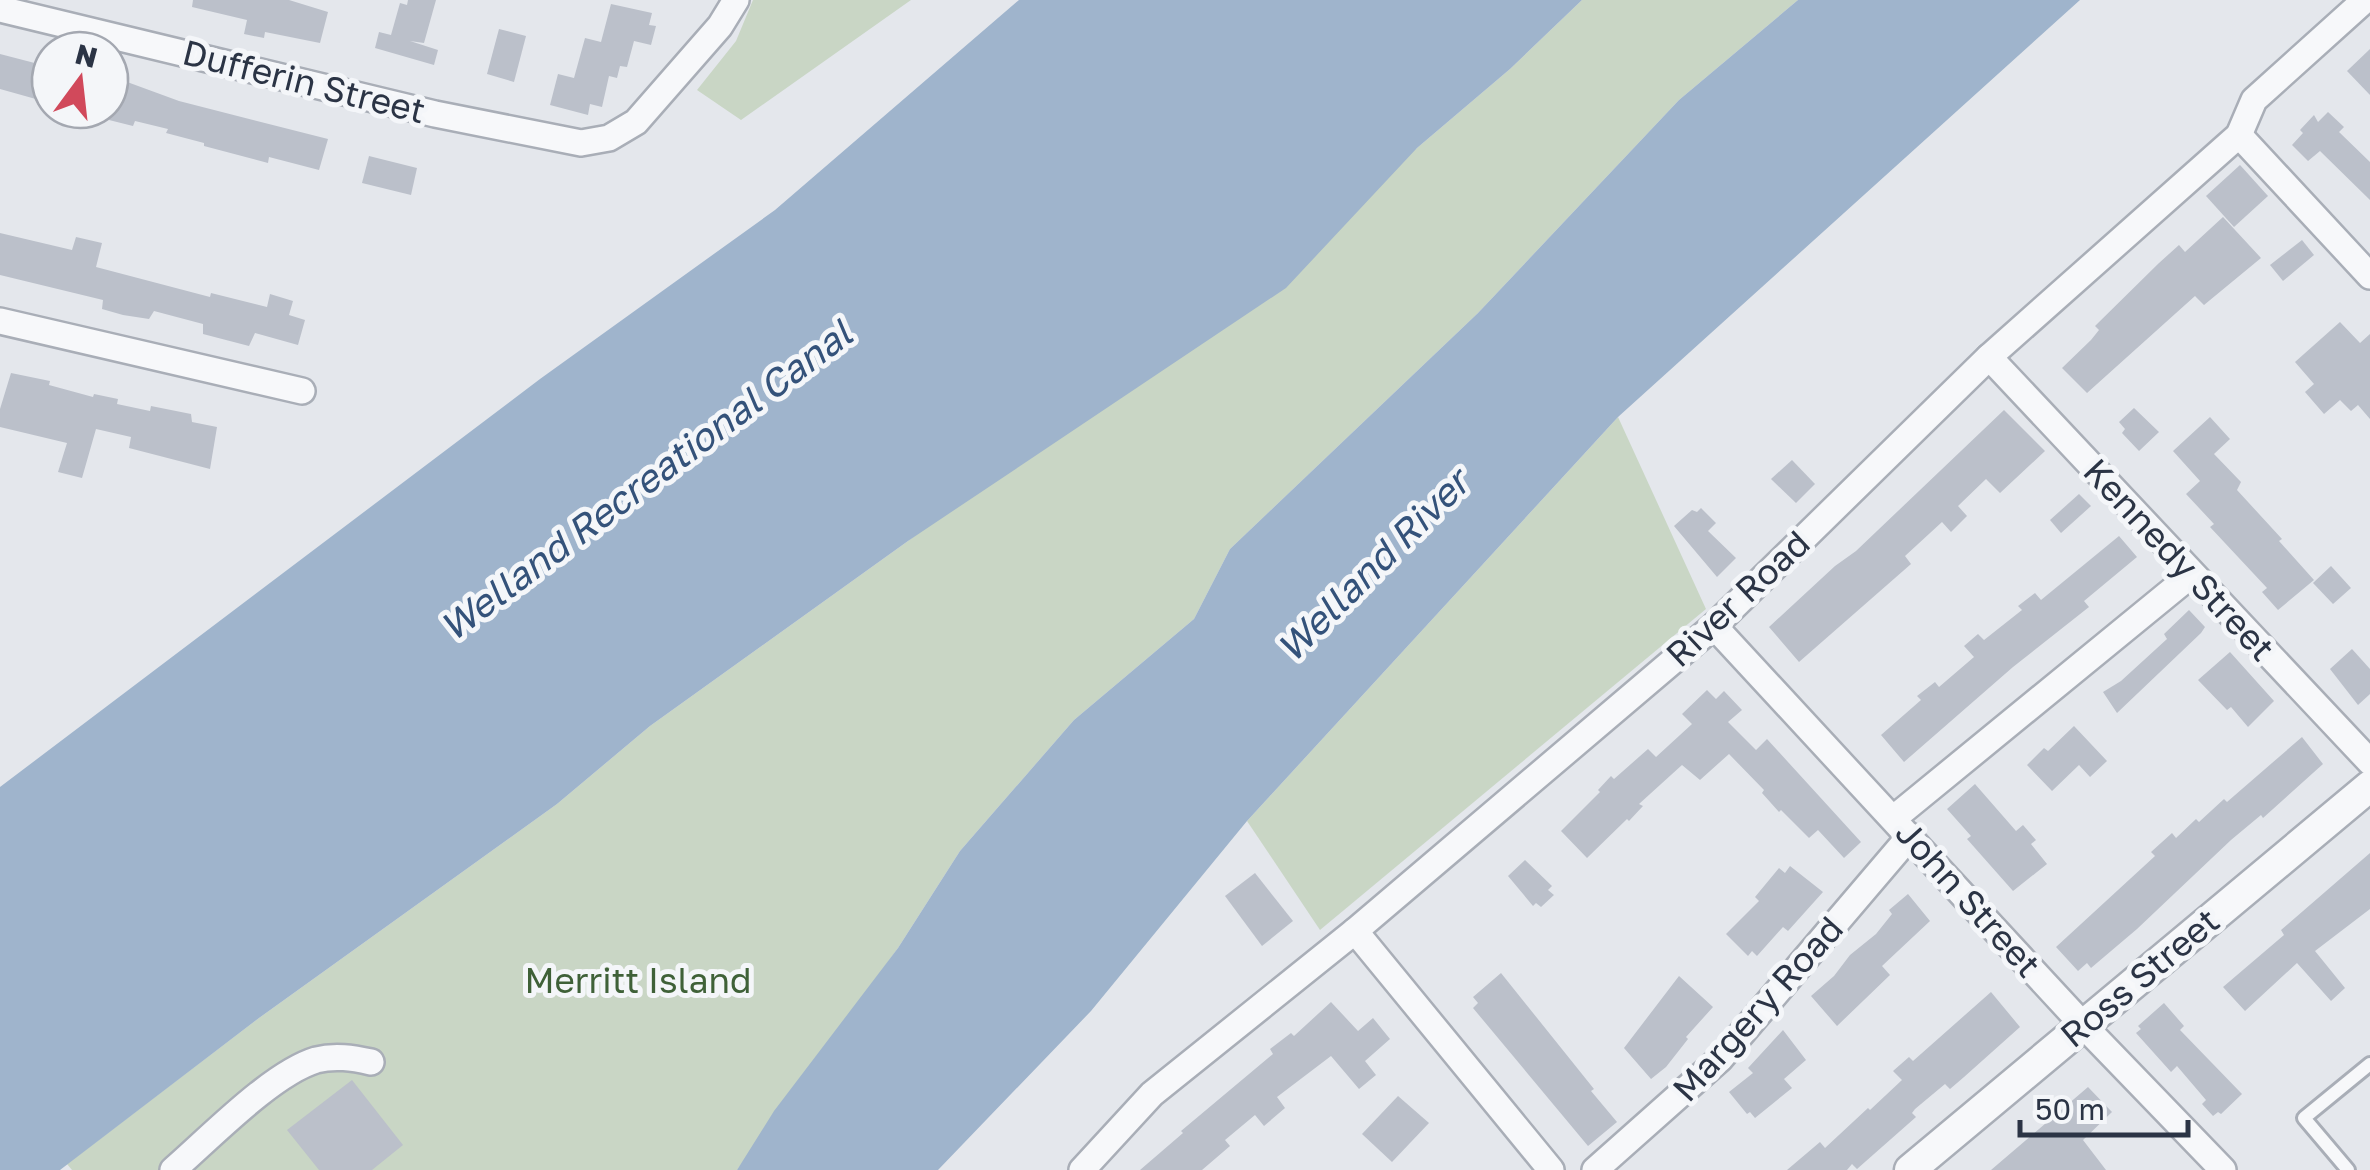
<svg xmlns="http://www.w3.org/2000/svg" width="2370" height="1170" viewBox="0 0 2370 1170" font-family="'Golos Text',sans-serif">
  <style>
    .green { fill: #c9d6c5 }
    .water { fill: #9fb4cc }
    .building { fill: #bbc0ca }
    .lines { fill: none; stroke-linecap: round; stroke-linejoin: round }
    .service-casing { stroke: #a9aeb7; stroke-width: 18 }
    .minor-casing { stroke: #a9aeb7; stroke-width: 30 }
    .tertiary-casing { stroke: #a9aeb7; stroke-width: 35 }
    .service { stroke: #f7f8fa; stroke-width: 12 }
    .minor { stroke: #f7f8fa; stroke-width: 25 }
    .tertiary { stroke: #f7f8fa; stroke-width: 30 }
    .labels { text-anchor: middle; stroke-width: 10; stroke-linejoin: round; paint-order: stroke }
    .street-label { font-size: 35px; fill: #2b3445; stroke: #f4f6f9 }
    .park-label { font-size: 35px; fill: #3f6138; stroke: #f4f6f9 }
    .water-label { font-size: 38px; font-style: italic; fill: #34527a; stroke: #f4f6f9 }
  </style>
  <rect width="100%" height="100%" fill="#e4e7ec"/>
  <g class="green">
    <path d="M753 0H911L741 120 697 90 736 41Z"/>
    <path d="M1582 0H1798L1679 100 1478 313 1230 549 1194 619 1074 720 960 851 898 948 737 1170H72L67 1164 259 1018 557 804 650 726 908 541 1417 148 1510 69Z"/>
    <path d="M1618 417 1706 609 1320 930 1247 821Z"/>
  </g>
  <g class="water">
    <path d="M1019 0H1582L1510 69 1417 148 1286 288 908 541 650 726 557 804 259 1018 60 1170H0V787L540 379 775 210Z"/>
    <path d="M1798 0H2080L1618 417 1247 821 1091 1011 938 1170H737L774 1111 898 948 960 851 1074 720 1194 619 1230 549 1478 313 1679 100Z"/>
  </g>
  <g class="building">
    <path d="M193 0H289L328 12 320 43 265 32 264 38 244 34 247 20 192 7Z"/>
    <path d="M408 0H436L424 43 410 41 438 50 434 65 375 48 379 32 391 35 400 3 407 5Z"/>
    <path d="M611 4 652 13 649 25 656 26 651 45 634 41 627 67 620 66 617 78 609 76 602 107 590 104 588 115 550 105 558 74 574 78 585 38 601 42Z"/>
    <path d="M499 29 526 36 514 82 487 74Z"/>
    <path d="M2370 49V95L2347 71Z"/>
    <path d="M0 54 50 67V103L0 89Z"/>
    <path d="M119 79 179 101 328 139 319 170 269 157 268 163 204 146V143L166 133 168 129 135 121 133 126 109 120Z"/>
    <path d="M2328 112 2344 127 2339 132 2370 162V200L2320 151 2308 161 2292 145 2303 133 2300 130 2314 115 2318 122Z"/>
    <path d="M369 156 417 168 411 195 362 183Z"/>
    <path d="M2240 165 2268 196 2234 227 2206 196Z"/>
    <path d="M2223 217 2261 258 2204 305 2195 296 2087 393 2062 368 2091 340 2099 330 2095 326 2159 263 2179 245 2185 252Z"/>
    <path d="M0 233 72 250 76 237 102 243 96 267 210 297 211 293 267 307 270 294 293 301 289 315 305 320 298 345 255 333 249 346 203 334V324L154 311 149 319 123 315 102 309 103 300 0 275Z"/>
    <path d="M2302 240 2314 255 2283 281 2270 265Z"/>
    <path d="M2340 322 2360 343 2370 334V419L2358 405 2351 411 2340 400 2324 414 2305 392 2314 384 2295 362Z"/>
    <path d="M11 373 50 381 49 385 93 397 94 394 118 399 117 404 150 411 151 406 191 414 192 422 217 427 210 469 129 448 131 437 96 429 82 478 58 472 67 443 0 427V409Z"/>
    <path d="M2134 408 2159 432 2139 451 2122 433 2125 429 2119 422Z"/>
    <path d="M2004 410 2045 451 2000 493 1986 479 1958 506 1967 516 1951 532 1942 522 1905 556 1911 564 1799 662 1769 627 1835 566 1856 551Z"/>
    <path d="M2210 417 2230 439 2214 454 2241 482 2237 490 2282 539 2279 541 2314 580 2278 610 2262 592 2267 588 2210 527 2214 524 2186 494 2200 481 2173 451Z"/>
    <path d="M1792 460 1815 484 1796 503 1771 479Z"/>
    <path d="M2079 494 2091 506 2061 533 2050 520Z"/>
    <path d="M1701 508 1716 523 1708 531 1736 558 1717 577 1674 526 1692 510 1697 512Z"/>
    <path d="M2119 536 2137 557 2084 601 2089 607 2013 667 1904 762 1881 735 1921 700 1917 696 1935 682 1939 687 1974 657 1964 646 1978 634 1984 640 2022 610 2018 606 2035 593 2041 600Z"/>
    <path d="M2331 566 2351 588 2333 604 2313 583Z"/>
    <path d="M2189 610 2205 627 2201 633 2117 713 2103 692 2121 681 2167 639 2164 634Z"/>
    <path d="M2352 649 2370 669V694L2358 705 2330 669Z"/>
    <path d="M2230 652 2274 701 2248 727 2231 707 2227 710 2198 680Z"/>
    <path d="M1707 690 1716 699 1724 691 1742 710 1728 722 1756 750 1767 739 1861 842 1844 858 1818 830 1809 838 1781 810 1779 812 1762 793 1764 790 1729 754 1700 780 1682 765 1639 804 1643 806 1629 821 1627 819 1587 858 1561 831 1600 792 1598 790 1611 776 1614 779 1648 749 1656 757 1692 724 1682 714Z"/>
    <path d="M2074 726 2107 761 2090 777 2079 765 2052 791 2027 765 2044 748 2048 751Z"/>
    <path d="M2302 737 2323 764 2263 818 2261 815 2231 840 2137 929 2091 968 2087 963 2078 971 2056 947 2155 856 2151 852 2172 833 2176 838 2196 819 2199 822 2224 799 2227 802Z"/>
    <path d="M1975 784 2016 831 2023 825 2036 840 2031 844 2047 864 2013 891 1967 839 1971 836 1947 809Z"/>
    <path d="M2370 853V909L2315 951 2345 988 2331 1001 2297 963 2245 1011 2223 987 2284 935 2281 930Z"/>
    <path d="M1525 860 1552 886 1548 890 1554 895 1541 907 1536 903 1533 906 1508 876Z"/>
    <path d="M1790 866 1823 892 1788 931 1783 927 1757 956 1752 951 1748 956 1726 934 1759 901 1755 897 1779 868 1785 873Z"/>
    <path d="M1255 873 1293 921 1262 946 1225 896Z"/>
    <path d="M1908 894 1930 921 1882 966 1890 975 1837 1026 1811 996 1834 976 1850 955 1876 934 1892 914 1889 910Z"/>
    <path d="M1501 973 1594 1089 1591 1091 1617 1122 1588 1146 1473 1008 1478 1003 1473 997Z"/>
    <path d="M1679 976 1713 1007 1686 1037 1688 1039 1666 1067 1651 1079 1624 1048Z"/>
    <path d="M1991 992 2020 1027 1964 1077 1950 1089 1945 1084 1915 1109 1912 1113 1916 1117 1857 1169 1852 1164 1847 1170H1787L1820 1142 1825 1148 1868 1108 1870 1110 1902 1080 1893 1071 1909 1057 1913 1061Z"/>
    <path d="M1331 1002 1358 1031 1373 1018 1390 1039 1365 1061 1376 1075 1359 1089 1331 1056 1277 1097 1285 1108 1264 1126 1255 1115 1225 1140 1230 1146 1202 1170H1140L1183 1133 1181 1131 1273 1054 1270 1049 1291 1033 1294 1036Z"/>
    <path d="M2164 1003 2184 1026 2180 1030 2242 1094 2221 1114 2218 1112 2213 1116 2202 1104 2206 1100 2177 1066 2171 1072 2136 1033 2141 1029 2138 1026Z"/>
    <path d="M1783 1030 1806 1060 1784 1079 1792 1088 1755 1118 1750 1112 1747 1114 1729 1092 1753 1073 1748 1068Z"/>
    <path d="M352 1080 403 1145 372 1170H319L287 1130Z"/>
    <path d="M2088 1087 2112 1112 2083 1140 2106 1170H1991Z"/>
    <path d="M1398 1096 1429 1123 1392 1162 1362 1134Z"/>
  </g>
  <g class="lines">
    <g class="service-casing">
      <path id="service" d="M2348 1170 2304 1118 2370 1064"/>
    </g>
    <g class="minor-casing">
      <g id="minor">
        <path d="M0 9 435 114 581 143 609 138 636 122 720 26 736 0"/>
        <path d="M2239 135 2370 276"/>
        <path d="M0 321 302 391"/>
        <path d="M1989 357 2370 762"/>
        <path d="M1714 626 2084 1026 2223 1170"/>
        <path d="M1894 818 2191 575"/>
        <path d="M1355 931 1551 1170"/>
        <path d="M173 1170C210 1138 271 1074 316 1060 335 1055 353 1058 371 1062"/>
        <path d="M1082 1170 1152 1094 1355 931 1714 626 1989 357 2239 135 2254 100 2365 0"/>
        <path d="M1595 1170 1720 1059 1910 836"/>
      </g>
    </g>
    <g class="tertiary-casing">
      <path id="tertiary" d="M1910 1170 2370 786"/>
    </g>
    <use href="#service" class="service"/>
    <use href="#minor" class="minor"/>
    <use href="#tertiary" class="tertiary"/>
  </g>
  <g class="labels">
    <g class="street-label">
      <text transform="translate(304 82) rotate(14)" y="12">Dufferin Street</text>
      <text transform="translate(2179 560) rotate(47)" y="12">Kennedy Street</text>
      <text transform="translate(1738 599) rotate(-43)" y="12">River Road</text>
      <text transform="translate(1968 899) rotate(48)" y="12">John Street</text>
      <text transform="translate(2140 978) rotate(-40)" y="12">Ross Street</text>
      <text transform="translate(1758 1009) rotate(-48)" y="12">Margery Road</text>
    </g>
    <g class="park-label">
      <text x="638" y="993">Merritt Island</text>
    </g>
    <g class="water-label">
      <text transform="translate(646 481) rotate(-37)" y="13">Welland Recreational Canal</text>
      <text transform="translate(1373 566) rotate(-45)" y="13">Welland River</text>
    </g>
  </g>
  <g transform="translate(80 80) rotate(15)"><circle r="48" fill="#f4f6f9" stroke="#a4a8b1" stroke-width="2.5"/>
  <path d="M0-8L18 38L0 25L-18 38Z" fill="#d1495b"/>
  <text y="-15" font-size="28" font-weight="bold" text-anchor="middle" fill="#2b3445">N</text>
  </g>
  <path d="M2020 1120v15h168v-15" fill="none" stroke="#2b3445" stroke-width="5"/>
  <text x="2035" y="1120" font-size="30" fill="#2b3445" stroke="#f4f6f9" stroke-width="8" paint-order="stroke">50 m</text>
</svg>
